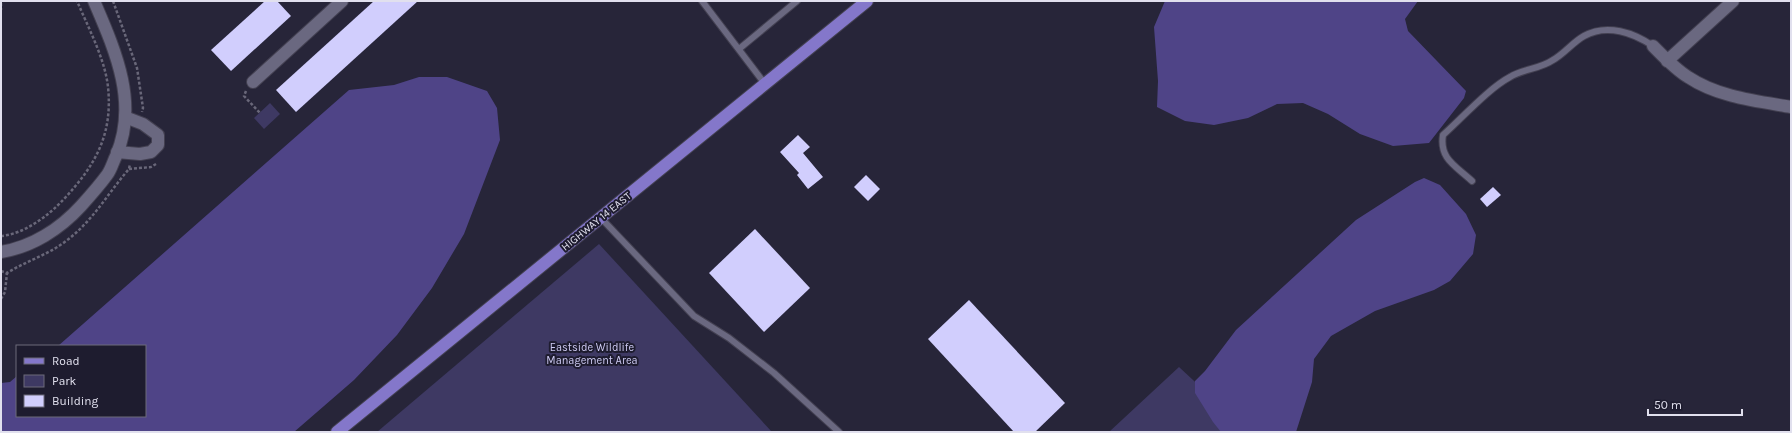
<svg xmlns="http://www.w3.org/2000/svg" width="1792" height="433" viewBox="0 0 1792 433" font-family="Karla,sans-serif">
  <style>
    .green { fill: #3e3963 }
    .forest { fill: #4f4487 }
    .building { fill: #d1cefd }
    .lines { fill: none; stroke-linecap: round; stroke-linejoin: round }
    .service-casing { stroke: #434051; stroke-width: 8 }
    .minor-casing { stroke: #434051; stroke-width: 14 }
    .primary-casing { stroke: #434051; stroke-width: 14 }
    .path { stroke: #696779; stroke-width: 2.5; stroke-dasharray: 3 2; stroke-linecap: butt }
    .service { stroke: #6a6880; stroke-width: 6 }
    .minor { stroke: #6a6880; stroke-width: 12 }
    .primary { stroke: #8477ca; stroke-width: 12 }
    .labels { text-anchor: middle; stroke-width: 4; stroke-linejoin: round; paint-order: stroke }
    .street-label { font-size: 11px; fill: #e1e0ee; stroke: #1e1c2f }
    .park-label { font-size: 11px; fill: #cecbf3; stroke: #1e1c2f }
  </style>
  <rect width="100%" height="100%" fill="#272539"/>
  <g class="green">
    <path d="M270 103 280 114 264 129 254 118Z"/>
    <path d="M599 244 772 432H377Z"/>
    <path d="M1179 367 1249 432H1109Z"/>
  </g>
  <g class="forest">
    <path d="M1165 1H1418L1405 19 1408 31 1466 91 1464 98 1429 143 1393 146 1360 134 1328 114 1303 103 1277 104 1248 118 1214 125 1185 121 1157 107 1158 81 1154 27Z"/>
    <path d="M419 77H447L487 91 497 108 500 140 464 234 432 288 397 335 354 380 294 432H1V383L10 382 17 376V416H145V346H58L349 90 394 85Z"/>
    <path d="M1424 178 1440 185 1466 214 1476 235 1473 254 1450 281 1434 290 1375 311 1331 336 1314 359 1312 382 1296 432H1221L1213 422 1195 393V381L1205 371 1236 330 1356 220 1415 182Z"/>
  </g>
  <g class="building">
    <path d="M265 1H277L291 16 231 71 211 50Z"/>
    <path d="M374 1H418L296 112 276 90Z"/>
    <path d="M798 135 810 147 803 153 823 177 808 189 797 175 799 173 780 152Z"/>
    <path d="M866 175 880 189 868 201 854 187Z"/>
    <path d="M1493 187 1501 195 1487 207 1480 199Z"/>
    <path d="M755 229 810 288 764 332 709 273Z"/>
    <path d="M969 300 1065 403 1035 432H1014L928 339Z"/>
  </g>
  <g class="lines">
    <g class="service-casing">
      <g id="service">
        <path d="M702 1 765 84"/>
        <path d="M739 49 797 1"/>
        <path d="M1472 181C1456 166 1439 159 1443 135 1462 118 1489 88 1510 77 1523 69 1540 69 1553 60 1564 54 1573 42 1584 36 1607 23 1634 33 1653 46"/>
        <path d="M601 218 694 316 729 338 774 373 839 432"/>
      </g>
    </g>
    <g class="minor-casing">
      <g id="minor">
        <path d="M1653 46C1664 57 1675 69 1688 77 1718 97 1756 101 1791 107"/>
        <path d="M1667 61 1733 1"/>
        <path d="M253 82 342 1"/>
        <path d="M117 152 140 154 151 152 158 145V135L143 124 125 117"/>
        <path d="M1 252C32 247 60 229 81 206 90 196 99 186 107 175 111 170 113 162 116 156 139 103 115 50 94 1"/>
      </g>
    </g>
    <g class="primary-casing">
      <path id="primary" d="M337 432 867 1"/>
    </g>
    <g class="path">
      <path d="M113 1 137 68 143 108 142 112"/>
      <path d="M1 3V10"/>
      <path d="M246 91 244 96 260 113"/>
      <path d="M129 169 151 167 156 164"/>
      <path d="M1 236C24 234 48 216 63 200 95 166 113 135 108 87 105 59 88 27 77 1"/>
      <path d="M1 271 7 273C26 261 48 255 66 241 93 221 108 193 129 169L130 164"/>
      <path d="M1 299 5 292 7 273"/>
    </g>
    <use href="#service" class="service"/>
    <use href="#minor" class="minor"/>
    <use href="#primary" class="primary"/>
  </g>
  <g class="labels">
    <g class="street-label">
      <text transform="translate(596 221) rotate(-39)" y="4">HIGHWAY 14 EAST</text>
    </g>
    <g class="park-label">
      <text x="592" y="351">Eastside Wildlife<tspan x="592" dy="13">Management Area</tspan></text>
    </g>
  </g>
  <rect width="1792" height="433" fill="none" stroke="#e1e0ee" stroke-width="4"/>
  <rect x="16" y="345" width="130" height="72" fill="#1e1c2f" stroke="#6c6a7b"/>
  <rect x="24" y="358" width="20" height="6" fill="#8477ca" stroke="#6c6a7b"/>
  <text x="52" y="365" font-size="12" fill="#e1e0ee">Road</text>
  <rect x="24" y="375" width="20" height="12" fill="#3e3963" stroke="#6c6a7b"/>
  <text x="52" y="385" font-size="12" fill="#e1e0ee">Park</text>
  <rect x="24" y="395" width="20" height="12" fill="#d1cefd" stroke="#6c6a7b"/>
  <text x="52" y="405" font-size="12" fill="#e1e0ee">Building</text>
  <path d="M1648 409v6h94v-6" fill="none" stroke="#e1e0ee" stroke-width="2"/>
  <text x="1654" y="409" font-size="12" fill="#e1e0ee" stroke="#1e1c2f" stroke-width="3" paint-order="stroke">50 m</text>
</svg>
